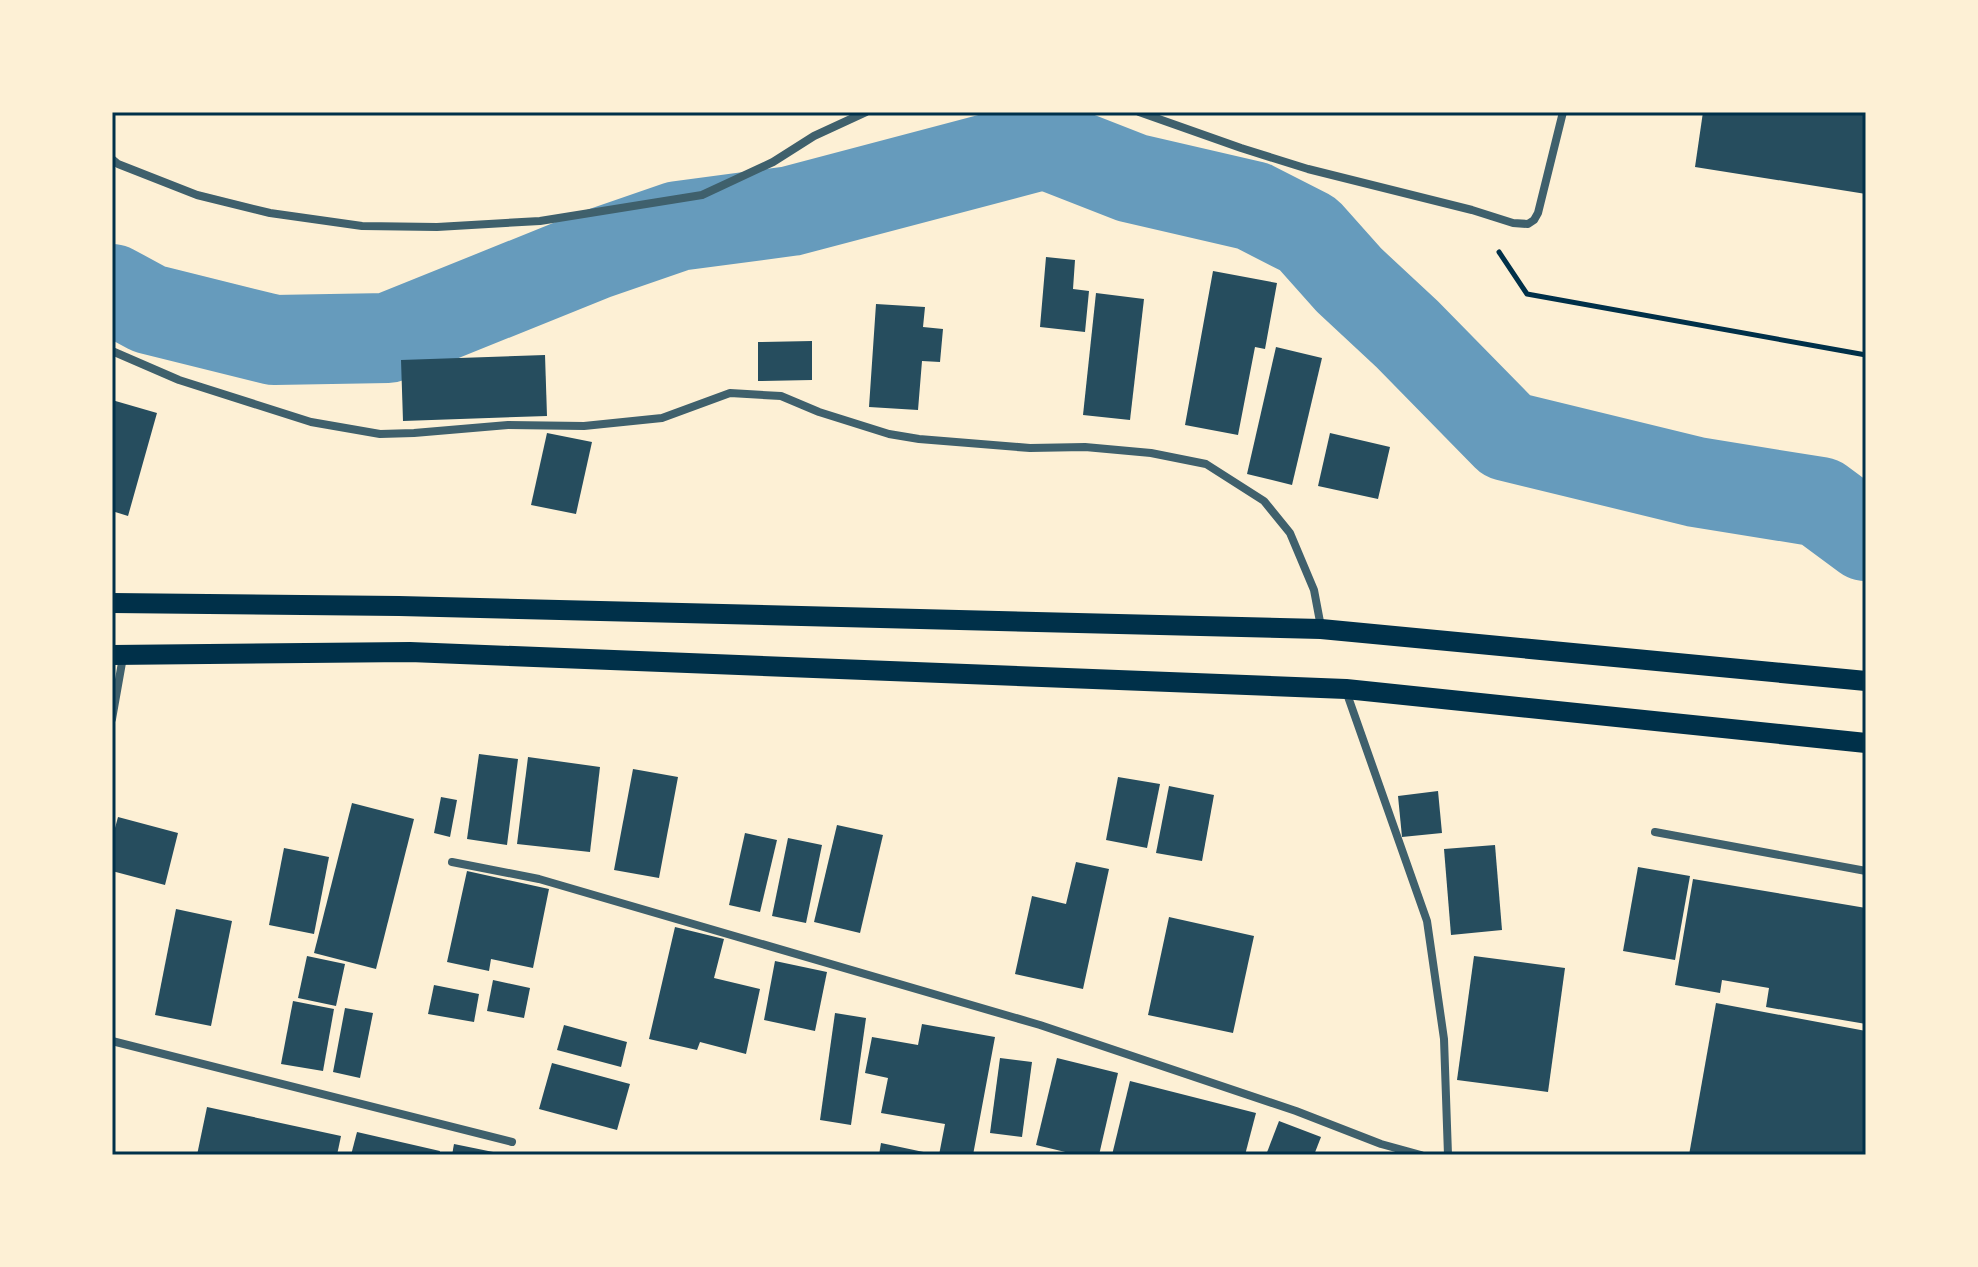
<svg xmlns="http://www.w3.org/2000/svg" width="1978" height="1267" viewBox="0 0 1978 1267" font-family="Inter,sans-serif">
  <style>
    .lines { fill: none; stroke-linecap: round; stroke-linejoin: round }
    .river { stroke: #669bbc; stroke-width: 90 }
    .building { fill: #264d5e }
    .path { stroke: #003049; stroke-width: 5 }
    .minor { stroke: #3f606c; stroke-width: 8 }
    .primary { stroke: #003049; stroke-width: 20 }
    .neatline { fill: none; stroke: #003049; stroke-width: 3 }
  </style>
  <rect width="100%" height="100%" fill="#fdf0d5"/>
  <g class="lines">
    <path class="river" d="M112 289 149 309 274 340 388 338 594 255 678 226 791 211 1045 144 1132 178 1253 206 1308 234 1349 280 1407 334 1507 436 1696 482 1820 502 1866 536"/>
  </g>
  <g class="building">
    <path d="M1703 112H1866V194L1695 167Z"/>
    <path d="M1046 257 1075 260 1073 289 1089 291 1085 332 1040 327Z"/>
    <path d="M1213 271 1277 283 1265 349 1255 347 1238 435 1185 425Z"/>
    <path d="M1096 293 1144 299 1130 420 1083 415Z"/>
    <path d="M876 304 925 307 923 327 943 329 940 362 922 361 918 410 869 407Z"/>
    <path d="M812 341V380L758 381V342Z"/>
    <path d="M1276 347 1322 358 1292 485 1247 474Z"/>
    <path d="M545 355 547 416 403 421 401 360Z"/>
    <path d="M112 400 157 413 128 516 112 511Z"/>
    <path d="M547 433 592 442 576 514 531 505Z"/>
    <path d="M1330 433 1390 447 1378 499 1318 486Z"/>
    <path d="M479 754 518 759 507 845 467 839Z"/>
    <path d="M528 757 600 767 590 852 517 844Z"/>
    <path d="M633 769 678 777 659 878 614 870Z"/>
    <path d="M1118 777 1160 784 1147 848 1106 840Z"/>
    <path d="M1169 786 1214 795 1202 861 1156 853Z"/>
    <path d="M1438 791 1442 833 1402 837 1398 796Z"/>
    <path d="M441 797 457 800 450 837 434 833Z"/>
    <path d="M352 803 414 819 376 969 314 953Z"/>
    <path d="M118 817 178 833 165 885 112 871V839Z"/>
    <path d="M837 825 883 835 860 933 814 922Z"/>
    <path d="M745 833 777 840 760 912 729 905Z"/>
    <path d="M788 838 822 845 806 923 772 916Z"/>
    <path d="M1495 845 1502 930 1451 935 1444 849Z"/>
    <path d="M284 848 329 857 314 934 269 925Z"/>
    <path d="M1076 862 1109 869 1083 989 1015 974 1032 896 1066 904Z"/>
    <path d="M1638 867 1690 876 1675 960 1623 951Z"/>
    <path d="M467 871 549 889 533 968 491 959 489 971 447 962Z"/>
    <path d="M1693 879 1866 908V1024L1766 1007 1769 988 1722 980 1720 993 1675 985Z"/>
    <path d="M176 909 232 921 211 1026 155 1015Z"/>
    <path d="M1169 917 1254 936 1233 1033 1148 1015Z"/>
    <path d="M675 927 724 939 714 978 760 989 746 1054 700 1042 697 1050 649 1039Z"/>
    <path d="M307 956 345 964 336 1006 298 998Z"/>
    <path d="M1474 956 1565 968 1548 1092 1457 1080Z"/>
    <path d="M775 961 827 972 815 1031 764 1020Z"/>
    <path d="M493 980 530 988 524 1018 487 1011Z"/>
    <path d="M434 985 479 994 474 1022 428 1014Z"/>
    <path d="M293 1001 334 1009 323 1071 281 1064Z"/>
    <path d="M1716 1003 1866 1031V1155H1689Z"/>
    <path d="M345 1008 373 1013 360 1078 333 1072Z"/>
    <path d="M835 1013 866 1018 851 1125 820 1120Z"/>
    <path d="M922 1024 995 1037 973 1155H939L945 1124 881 1113 888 1078 865 1073 872 1037 918 1045Z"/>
    <path d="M564 1025 627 1042 621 1067 557 1050Z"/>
    <path d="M1000 1058 1032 1062 1022 1137 990 1133Z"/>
    <path d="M1057 1058 1118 1073 1099 1155H1078L1036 1145Z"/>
    <path d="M552 1063 630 1084 617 1130 539 1109Z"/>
    <path d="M1130 1081 1256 1113 1245 1155H1112Z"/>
    <path d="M207 1107 341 1136 337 1155H197Z"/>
    <path d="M1279 1121 1321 1137 1314 1155H1266Z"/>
    <path d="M357 1132 440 1151 439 1155H351Z"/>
    <path d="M881 1143 933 1154V1155H879Z"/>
    <path d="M454 1144 503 1154V1155H452Z"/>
  </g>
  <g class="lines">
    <path class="path" d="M1499 252 1527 294 1866 355"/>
    <g class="minor">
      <path d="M1139 112 1241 148 1308 169 1472 210 1513 223 1528 224 1534 220 1538 213 1563 112"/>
      <path d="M112 159 118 164 197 195 270 213 362 226 437 227 540 221 702 195 773 162 814 136 866 112"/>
      <path d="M112 351 179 380 311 422 380 434 414 433 508 425 584 426 662 418 730 393 781 396 819 412 889 434 919 439 1030 448 1085 447 1151 453 1206 464 1264 501 1290 533 1314 590 1321 627"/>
      <path d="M1346 691 1427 921 1444 1039 1448 1155"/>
      <path d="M112 719 123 657"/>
      <path d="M1655 832 1866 871"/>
      <path d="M452 862 539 879 1040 1025 1296 1111 1381 1144 1421 1155"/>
      <path d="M112 1041 512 1142"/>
    </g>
    <g class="primary">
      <path d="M112 603 399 606 1321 629 1866 681"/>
      <path d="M112 655 410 652 1346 689 1866 743"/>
    </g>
  </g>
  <rect width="1978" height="1267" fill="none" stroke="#fdf0d5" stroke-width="228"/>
  <rect x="114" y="114" width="1750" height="1039" class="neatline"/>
</svg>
